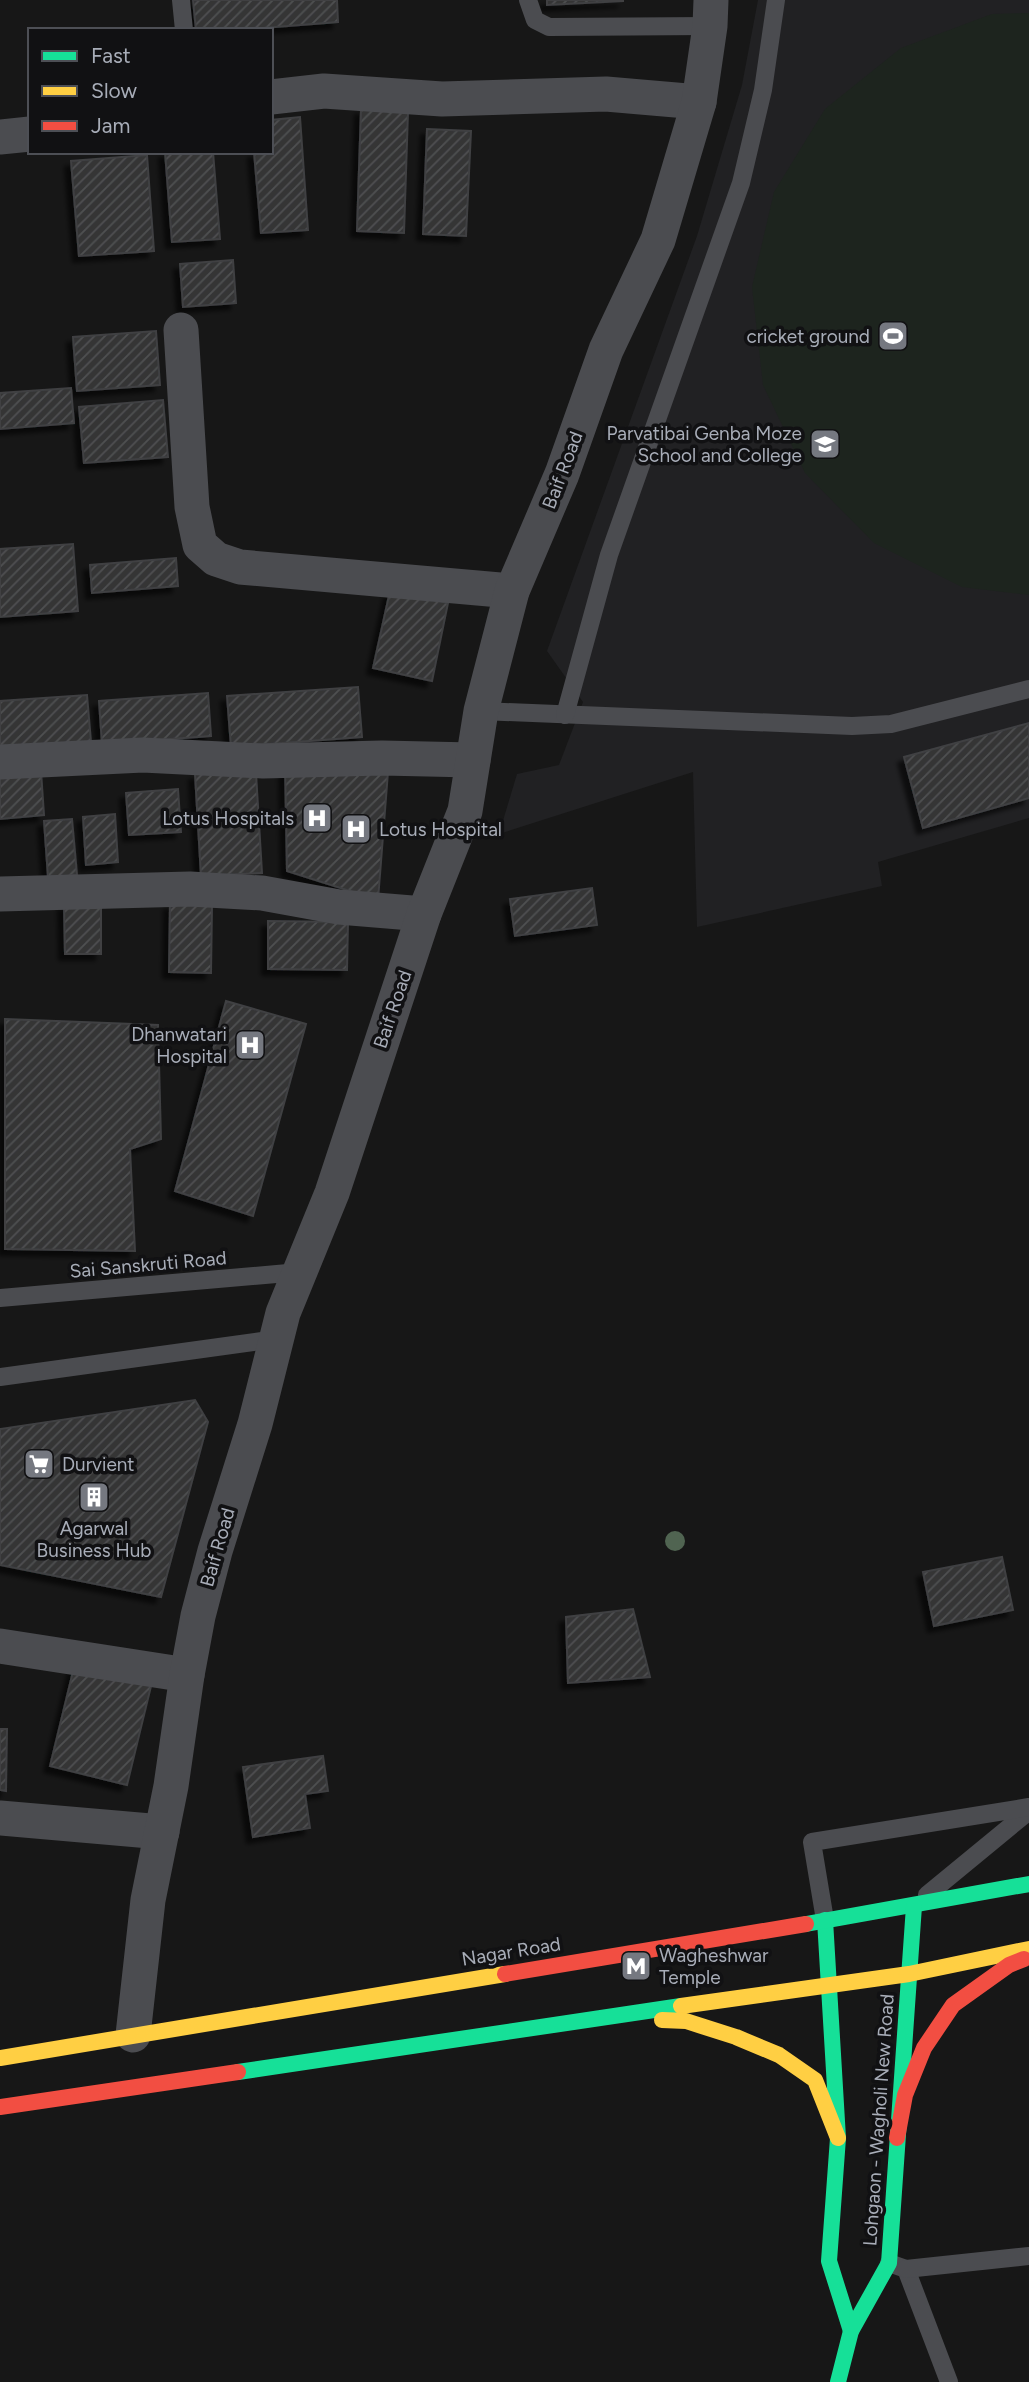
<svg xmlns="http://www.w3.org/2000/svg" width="1029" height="2382" viewBox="0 0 1029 2382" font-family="Figtree,sans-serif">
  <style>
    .built { fill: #212123 }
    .pitch { fill: #1d241e }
    .building { fill: url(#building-hatch); stroke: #3f4043; stroke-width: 2; filter: url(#shadow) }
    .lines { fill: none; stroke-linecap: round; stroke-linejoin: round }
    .lane { stroke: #4b4c50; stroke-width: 18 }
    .street { stroke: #4b4c50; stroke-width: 35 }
    .fast { stroke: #16e098; stroke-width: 16 }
    .slow { stroke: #ffcf43; stroke-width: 16 }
    .jam { stroke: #f24e42; stroke-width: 16 }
    .tree { fill: #506451 }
    .labels { text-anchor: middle; stroke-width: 7; stroke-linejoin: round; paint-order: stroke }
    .poi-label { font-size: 19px; fill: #a8adb8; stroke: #111113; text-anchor: end }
    .street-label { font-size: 19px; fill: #a8adb8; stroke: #111113 }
  </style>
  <defs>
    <pattern id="building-hatch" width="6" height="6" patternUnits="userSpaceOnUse" patternTransform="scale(1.75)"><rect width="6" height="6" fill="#353536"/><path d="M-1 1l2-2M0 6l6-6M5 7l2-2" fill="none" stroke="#4f5051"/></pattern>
    <filter id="shadow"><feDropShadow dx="-6" dy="6" stdDeviation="2" flood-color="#0009"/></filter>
  </defs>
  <rect width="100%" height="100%" fill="#171717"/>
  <path class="built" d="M758 0H1029V818L878 862 882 886 697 927 693 772 499 834 517 774 559 765 583 702 547 651 697 236 742 85Z"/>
  <path class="pitch" d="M1029 13V595L962 587 874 543 805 473 763 385 752 287 774 192 825 109 901 48 992 14Z"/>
  <g class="building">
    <path d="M193 0H337L338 22 238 30H196Z"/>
    <path d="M547 0H623V1L547 5Z"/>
    <path d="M361 109 408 112 404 233 357 231Z"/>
    <path d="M300 117 308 230 261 233 254 152H271V120Z"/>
    <path d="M427 129 471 131 466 236 423 234Z"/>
    <path d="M165 152H213L220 239 172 242Z"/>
    <path d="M147 155 154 251 79 256 71 161Z"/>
    <path d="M233 260 236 303 183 307 180 264Z"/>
    <path d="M156 331 160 385 77 391 73 337Z"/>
    <path d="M71 388 74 423 0 429V393Z"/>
    <path d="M163 400 168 457 84 463 79 407Z"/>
    <path d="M73 544 78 611 0 617V549Z"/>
    <path d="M176 558 178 586 92 593 90 565Z"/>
    <path d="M390 591 448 603 432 681 373 668Z"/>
    <path d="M358 687 362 737 231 747 227 696Z"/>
    <path d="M208 693 211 736 102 744 99 701Z"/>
    <path d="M87 695 91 742 0 749V701Z"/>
    <path d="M1029 723V798L923 828 904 757Z"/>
    <path d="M285 764 388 772 378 900 287 871Z"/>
    <path d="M41 771 44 815 0 819V775Z"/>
    <path d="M256 773 262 873 201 876 195 774Z"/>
    <path d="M178 789 181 832 129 835 126 793Z"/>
    <path d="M115 814 118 862 86 865 83 817Z"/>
    <path d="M72 819 77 875 48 877 44 821Z"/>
    <path d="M592 888 597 925 515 936 510 899Z"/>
    <path d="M64 904H101V954H65Z"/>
    <path d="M170 904 212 905 211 973 169 972Z"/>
    <path d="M268 921 348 922 347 970 268 969Z"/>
    <path d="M226 1001 306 1024 253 1216 175 1191Z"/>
    <path d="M5 1019 158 1025 161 1139 130 1149 135 1251 5 1249Z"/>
    <path d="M195 1400 208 1422 161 1597 0 1565V1429Z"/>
    <path d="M1002 1557 1013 1610 934 1626 923 1572Z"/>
    <path d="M633 1609 650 1677 568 1683 566 1617Z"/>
    <path d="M76 1659 153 1678 127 1785 50 1766Z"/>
    <path d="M0 1729H7L6 1791 0 1790Z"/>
    <path d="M323 1756 328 1791 305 1794 310 1828 253 1837 243 1767Z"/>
  </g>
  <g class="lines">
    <g class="lane">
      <path d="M181 0 184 30"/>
      <path d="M528 0 535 20 549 27 710 26"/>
      <path d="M481 711 852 726 891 724 1029 689"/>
      <path d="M565 715 609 555 741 183 763 90 776 0"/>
      <path d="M0 1298 299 1272"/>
      <path d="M0 1377 276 1339"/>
      <path d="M927 1895 1029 1811"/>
      <path d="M825 1920 812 1842 1029 1807"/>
      <path d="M889 2263 906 2269 949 2382"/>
      <path d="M906 2269 1029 2256"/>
    </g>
    <g class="street">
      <path d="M271 97 324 91 442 99 606 94 699 102"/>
      <path d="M0 137 30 134"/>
      <path d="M181 330 192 507 200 545 216 559 240 567 512 591"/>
      <path d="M0 762 143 755 263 761 382 758 473 760"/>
      <path d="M0 894 190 889 262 893 339 907 424 914"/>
      <path d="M0 1646 187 1675"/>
      <path d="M0 1818 162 1832"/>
      <path d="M133 2035 148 1900 171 1786 187 1675 198 1616 215 1551 255 1424 283 1313 332 1193 424 914 465 811 481 711 512 591 562 474 606 350 658 240 699 102 710 26 711 0"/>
    </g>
    <g class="fast">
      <path d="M825 1920 838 2138 829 2261 851 2331"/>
      <path d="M806 1924 1029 1884"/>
      <path d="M238 2072 681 2006"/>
      <path d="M838 2382 851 2331 889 2263 914 1906"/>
    </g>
    <g class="slow">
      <path d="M681 2006 909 1974 1029 1949"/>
      <path d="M662 2020 686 2021 736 2037 779 2055 815 2080 838 2138"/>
      <path d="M0 2058 505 1974"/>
    </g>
    <g class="jam">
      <path d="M505 1974 806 1924"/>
      <path d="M0 2107 238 2072"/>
      <path d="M897 2138 905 2095 924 2048 953 2005 1009 1965 1024 1959"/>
    </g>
  </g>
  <circle class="tree" cx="675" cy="1541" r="10"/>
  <defs>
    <g id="stadium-square" transform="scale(1.575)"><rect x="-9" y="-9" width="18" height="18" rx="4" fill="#757880" stroke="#111113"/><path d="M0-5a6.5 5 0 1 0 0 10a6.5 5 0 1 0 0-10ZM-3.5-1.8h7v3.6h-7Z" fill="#fff"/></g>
    <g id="university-square" transform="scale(1.575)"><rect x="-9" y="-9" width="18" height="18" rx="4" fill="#757880" stroke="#111113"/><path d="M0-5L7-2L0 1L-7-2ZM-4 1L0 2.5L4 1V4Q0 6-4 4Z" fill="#fff"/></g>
    <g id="hospital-square" transform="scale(1.575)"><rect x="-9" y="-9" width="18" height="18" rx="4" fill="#757880" stroke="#111113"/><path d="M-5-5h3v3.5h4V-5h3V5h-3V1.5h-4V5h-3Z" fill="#fff"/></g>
    <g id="supermarket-square" transform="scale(1.575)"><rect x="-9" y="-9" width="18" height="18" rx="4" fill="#757880" stroke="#111113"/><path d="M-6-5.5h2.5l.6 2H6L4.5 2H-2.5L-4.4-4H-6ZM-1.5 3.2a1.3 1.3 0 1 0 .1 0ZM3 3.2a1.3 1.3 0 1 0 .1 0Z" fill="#fff"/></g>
    <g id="building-square" transform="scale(1.575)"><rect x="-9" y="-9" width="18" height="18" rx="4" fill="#757880" stroke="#111113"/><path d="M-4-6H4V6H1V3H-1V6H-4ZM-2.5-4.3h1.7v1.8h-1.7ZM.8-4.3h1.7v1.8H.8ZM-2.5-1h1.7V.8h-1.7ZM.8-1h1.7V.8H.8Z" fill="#fff"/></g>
    <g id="metro-square" transform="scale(1.575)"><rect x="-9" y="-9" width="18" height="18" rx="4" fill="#757880" stroke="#111113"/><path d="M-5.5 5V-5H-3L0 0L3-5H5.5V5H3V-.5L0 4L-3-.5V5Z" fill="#fff"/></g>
  </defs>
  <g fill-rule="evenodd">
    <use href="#stadium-square" x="893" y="336"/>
    <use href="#university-square" x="825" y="444"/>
    <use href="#hospital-square" x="317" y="818"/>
    <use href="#hospital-square" x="356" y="829"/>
    <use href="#hospital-square" x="250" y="1045"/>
    <use href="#supermarket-square" x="39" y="1464"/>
    <use href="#building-square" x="94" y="1497"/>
    <use href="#metro-square" x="636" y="1966"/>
  </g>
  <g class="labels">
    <g class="poi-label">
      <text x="870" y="343">cricket ground</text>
      <text x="802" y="440">Parvatibai Genba Moze<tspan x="802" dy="22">School and College</tspan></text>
      <text x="294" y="825">Lotus Hospitals</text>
      <text x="379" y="836" text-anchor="start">Lotus Hospital</text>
      <text x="227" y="1041">Dhanwatari<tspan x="227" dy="22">Hospital</tspan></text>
      <text x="62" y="1471" text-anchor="start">Durvient</text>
      <text x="94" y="1535" text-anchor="middle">Agarwal<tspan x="94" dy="22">Business Hub</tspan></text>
      <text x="659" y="1962" text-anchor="start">Wagheshwar<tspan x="659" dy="22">Temple</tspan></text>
    </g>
    <g class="street-label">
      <text transform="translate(562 470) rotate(-69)" y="7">Baif Road</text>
      <text transform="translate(392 1009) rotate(-71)" y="7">Baif Road</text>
      <text transform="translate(148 1264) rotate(-5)" y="7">Sai Sanskruti Road</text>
      <text transform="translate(217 1547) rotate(-74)" y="7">Baif Road</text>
      <text transform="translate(511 1951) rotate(-9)" y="7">Nagar Road</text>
      <text transform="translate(878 2120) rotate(-86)" y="7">Lohgaon - Wagholi New Road</text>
    </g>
  </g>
  <rect x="28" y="28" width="245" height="126" fill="#111113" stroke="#4d4f55" stroke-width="2"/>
  <rect x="42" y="51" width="35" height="10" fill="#16e098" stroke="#4d4f55" stroke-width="2"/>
  <text x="91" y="63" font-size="21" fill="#a8adb8">Fast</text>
  <rect x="42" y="86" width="35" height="10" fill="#ffcf43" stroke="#4d4f55" stroke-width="2"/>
  <text x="91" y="98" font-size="21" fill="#a8adb8">Slow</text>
  <rect x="42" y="121" width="35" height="10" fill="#f24e42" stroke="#4d4f55" stroke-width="2"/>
  <text x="91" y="133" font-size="21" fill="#a8adb8">Jam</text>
</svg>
